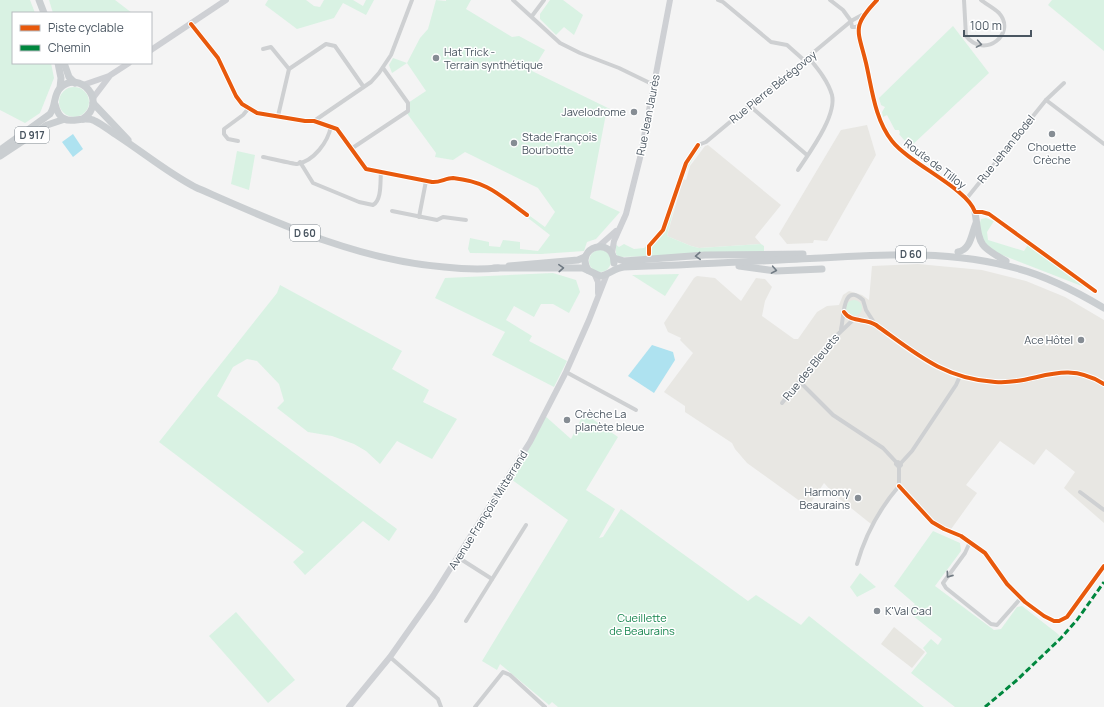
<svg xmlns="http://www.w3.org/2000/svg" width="1104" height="707" viewBox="0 0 1104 707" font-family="Manrope,sans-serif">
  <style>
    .commercial { fill: #e8e7e3 }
    .green { fill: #d9f2e3 }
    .sand { fill: #e7e6e1 }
    .water { fill: #aee2f0 }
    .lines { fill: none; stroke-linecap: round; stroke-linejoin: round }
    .street { stroke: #ced0d2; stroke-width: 4 }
    .secondary { stroke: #ced0d4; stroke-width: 6 }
    .primary { stroke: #caced1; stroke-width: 7 }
    .quiet { stroke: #00873e; stroke-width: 3; stroke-dasharray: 6 3; stroke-linecap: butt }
    .cycleway-casing { stroke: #fff; stroke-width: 6 }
    .cycleway { stroke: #e8590c; stroke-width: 4 }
    .oneway { stroke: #727b83 }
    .oneway2 { stroke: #707a83 }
    .poi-dot { fill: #868d94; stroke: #fff; stroke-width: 1.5 }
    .labels { text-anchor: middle; stroke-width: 3; stroke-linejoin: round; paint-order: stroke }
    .shield { fill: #fff; stroke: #808990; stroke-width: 1 }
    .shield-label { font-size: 10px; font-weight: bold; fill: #4a5661 }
    .poi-label { font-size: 11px; fill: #4a5661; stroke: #fff; text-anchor: start }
    .street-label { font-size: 11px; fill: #4a5661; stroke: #fff }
    .park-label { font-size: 11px; fill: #17864f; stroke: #fff }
  </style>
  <rect width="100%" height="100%" fill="#f4f4f4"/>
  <g class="commercial">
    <path d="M867 125 876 155 827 241 814 240 813 243 787 244 779 234 841 130Z"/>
    <path d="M708 145 781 205 755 237 761 244 699 248 691 246 667 236 683 179 686 180 690 166 705 146Z"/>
    <path d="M918 264 982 270 1026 281 1065 297 1104 320V523L1064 488 1075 472 1046 449 1034 465 1000 441 966 485 977 493 949 532 932 522 900 486 871 524 836 496 824 483 808 507 747 463 735 449 732 443 685 412V406L664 392 693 353 680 340 681 338 668 332 664 323 694 278 697 276 715 278 741 301 756 278 765 279 772 287 765 301 762 316 794 339H798L817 312 827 306 839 305 843 295 849 291 862 295 869 300 872 266Z"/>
  </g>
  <g class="green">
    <path d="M0 0H30L35 13H13V63H51L54 78 40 113 25 123 0 110Z"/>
    <path d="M49 0H115L132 13H53Z"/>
    <path d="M268 0H306L314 6 320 7 324 0H353L363 6 366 0H374L366 15 343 3 334 18 297 29 265 5Z"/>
    <path d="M436 0 446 1V0H471L466 9 512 37 519 36 545 50 532 71 610 109 605 119 590 198 620 212 596 239 587 242 584 251 541 254 470 253 468 249 470 238 489 242V246L500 247 503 240 520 242V249L538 251 550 235 528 218 530 216 545 227 555 212 538 188 465 152 453 160 435 157 436 153 406 112 408 103 426 91 407 63 392 73 389 65 393 58 407 63 420 38 428 29Z"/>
    <path d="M550 0H563L583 15 574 35 564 27 556 35 540 19V14Z"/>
    <path d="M1052 0H1104V51L1048 5Z"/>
    <path d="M953 26 989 73 910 147 899 134 900 133 899 130H895L887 115 883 117 882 112 885 107 881 105 879 98Z"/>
    <circle cx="74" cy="102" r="15"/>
    <path d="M695 145 701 147C681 172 675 205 667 236L691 246 699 248 761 244 764 246V253L619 257 616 254 615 244 619 247 624 244 634 249 644 248 659 234 680 173Z"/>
    <path d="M237 151 255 155 249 190 231 184Z"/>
    <path d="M986 218 994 221 987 232 988 240 1024 251 1029 243 1092 290 984 248 979 226 981 219Z"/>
    <circle cx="600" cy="261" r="11"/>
    <path d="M553 273 576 280 580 292 569 313 553 304H541L534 317 514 306 506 320 532 336 529 341 567 361 554 387 492 355 505 332 435 298 445 278Z"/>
    <path d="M679 274 665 296 632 275Z"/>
    <path d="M280 285 402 351 392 369 429 390 423 402 457 419 432 459 397 441 380 464 366 451 354 444 332 436 308 432 277 408 284 401 279 384 257 361 247 359 233 367 217 396 397 529 389 541 363 521 305 575 293 562 304 552 159 442 277 293Z"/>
    <circle cx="854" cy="308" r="8"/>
    <path d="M584 413 618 437 586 490 615 509 599 538 603 537 621 509 748 601 756 595 801 625 809 616 924 707H558L552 702 549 705 500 664 497 670 482 661 568 520 508 477 544 415 571 439Z"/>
    <path d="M933 531 960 543 961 551 935 586 994 630 1001 629 1017 607 1022 606 1058 634 1061 638 1017 680 985 707H955L911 673 927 653 923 648 931 639 938 645 942 639 907 611 915 604 894 586Z"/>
    <path d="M860 573 876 587 857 597 850 587Z"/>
    <path d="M236 612 295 680 268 703 209 636Z"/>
  </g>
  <path class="sand" d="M894 627 925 652 912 668 881 644Z"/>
  <g class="water">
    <path d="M73 134 83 149 73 157 62 142Z"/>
    <path d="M652 345 673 352 675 360 654 393 628 376Z"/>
  </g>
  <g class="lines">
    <g class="street">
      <path d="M513 0 560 43 580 53 619 68 654 85"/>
      <path d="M718 0 723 2 771 42 787 45 805 61"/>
      <path d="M830 0 843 10 851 21"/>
      <path d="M877 0C851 27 858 30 866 63 872 89 875 120 892 141 910 164 967 188 975 212H982L989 214 1095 291"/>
      <path d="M964 0 966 36C985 60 1017 33 999 13 994 8 986 4 981 0"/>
      <path d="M532 16 544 0"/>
      <path d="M191 24 218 58 236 96 242 104 257 113 305 121H314L337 129 366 169 432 182C439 183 446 178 453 178 489 182 499 195 527 215"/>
      <path d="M859 25 856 27H852L851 21 862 15"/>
      <path d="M263 49 271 47 289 69"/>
      <path d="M1046 100 1104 144"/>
      <path d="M750 106 807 155"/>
      <path d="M278 116 289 69 326 44 335 46 363 86"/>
      <path d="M314 121 371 82 379 73 391 55 412 0"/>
      <path d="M238 141 228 139 224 134V129L243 115 248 109"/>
      <path d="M698 145 706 142 850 22"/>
      <path d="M351 149 408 111V103L383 68"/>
      <path d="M263 157C269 158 293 164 297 164 314 161 328 142 331 126"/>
      <path d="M300 162 313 183 359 202 373 205C382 200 380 182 381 172"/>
      <path d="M798 170C809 153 837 116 832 95 828 81 818 69 809 58"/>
      <path d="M967 198 1046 100 1064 83"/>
      <path d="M392 211 437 220 443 217 466 220"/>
      <path d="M419 217 426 181"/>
      <path d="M844 312C851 323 866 318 876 325 915 353 944 379 995 382 1036 385 1062 358 1104 384"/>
      <path d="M841 329C844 319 842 281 863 300L866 310 875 324"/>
      <path d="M566 372 636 410"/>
      <path d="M799 381 833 415 883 448 897 463"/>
      <path d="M782 403 835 337 854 319"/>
      <path d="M901 463 912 451 956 385 960 376"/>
      <path d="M899 486 932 522 944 529 961 536 985 553 1007 584 1025 602 1044 616 1054 621H1059L1067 617 1104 566"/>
      <path d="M1080 492 1104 510"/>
      <path d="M970 542 965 553 943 583 946 588 991 624 997 625 1021 598"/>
      <path d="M459 558 492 579"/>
      <path d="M857 564C865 536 880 508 899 486V467L896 464 898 462 901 465 899 467"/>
      <path d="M466 621 526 525"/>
      <path d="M390 657 438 699 441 707"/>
      <path d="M475 707 503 672 510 675 545 707"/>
    </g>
    <g class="secondary">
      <path d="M151 50 226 0"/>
      <path d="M83 85 109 76 129 63"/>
      <path d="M93 98 109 77"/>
      <path d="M599 246 616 231"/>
      <path d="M612 253 614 241 626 214 640 158 670 0"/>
      <path d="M595 275 598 282V293"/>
      <path d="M349 707 390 657 433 596 530 442 566 372 589 320 607 274"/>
    </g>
    <g class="primary">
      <path d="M39 0 44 13"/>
      <path d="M58 63 61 78 60 88"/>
      <path d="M64 63 69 77 75 83"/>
      <path d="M93 103 128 140"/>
      <path d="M55 104C62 133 80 113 95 121 103 125 110 131 118 136 144 153 168 173 195 187 275 222 356 260 444 267 461 269 480 270 498 268"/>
      <path d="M0 150 50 114C56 106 53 96 60 88 79 69 109 101 83 119"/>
      <path d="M0 156 47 125 65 119"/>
      <path d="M975 212C980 244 977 245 1006 261"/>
      <path d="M958 252C971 249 971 235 976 223"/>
      <path d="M614 258 624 261 705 255 803 254"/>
      <path d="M509 266 578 260 585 257"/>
      <path d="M739 266 776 271 822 269"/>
      <path d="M494 268H583L600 276C609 275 614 268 624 267 690 265 755 261 821 258 888 254 954 250 1019 269 1049 277 1077 292 1104 308"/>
      <path d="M588 270C574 247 614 235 614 263"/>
    </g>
    <path class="quiet" d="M985 707 1017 680 1061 638 1077 620 1104 582"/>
    <g class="cycleway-casing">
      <g id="cycleway">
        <path d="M877 0C851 27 858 30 866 63 872 89 875 120 892 141 910 164 967 188 975 212H982L989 214 1095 291"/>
        <path d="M191 24 218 58 236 96 242 104 257 113 305 121H314L337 129 366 169 432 182C439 183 446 178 453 178 489 182 499 195 527 215"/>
        <path d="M649 254V246L663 230 686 163 698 145"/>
        <path d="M844 312C851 323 866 318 876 325 915 353 944 379 995 382 1036 385 1062 358 1104 384"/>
        <path d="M899 486 932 522 944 529 961 536 985 553 1007 584 1025 602 1044 616 1054 621H1059L1067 617 1104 566"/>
      </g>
    </g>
    <use href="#cycleway" class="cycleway"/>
  </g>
  <defs><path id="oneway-chevron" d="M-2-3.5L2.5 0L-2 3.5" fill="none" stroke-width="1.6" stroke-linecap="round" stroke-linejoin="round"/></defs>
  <g class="oneway">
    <use href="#oneway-chevron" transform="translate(979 44) rotate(10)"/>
    <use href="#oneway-chevron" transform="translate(949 575) rotate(125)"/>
  </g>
  <g class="oneway2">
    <use href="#oneway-chevron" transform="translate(698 256) rotate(177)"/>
    <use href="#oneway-chevron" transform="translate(561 268) rotate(-3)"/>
    <use href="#oneway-chevron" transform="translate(774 270) rotate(10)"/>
  </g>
  <g class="poi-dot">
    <circle cx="436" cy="58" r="4"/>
    <circle cx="634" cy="112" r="4"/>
    <circle cx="1052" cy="134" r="4"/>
    <circle cx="514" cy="143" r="4"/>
    <circle cx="1081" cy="340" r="4"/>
    <circle cx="567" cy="420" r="4"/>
    <circle cx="858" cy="498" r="4"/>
    <circle cx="877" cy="611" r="4"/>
  </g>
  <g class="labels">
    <g class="shield">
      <rect x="15" y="127" width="34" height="16" rx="3"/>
      <rect x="290" y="225" width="30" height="16" rx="3"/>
      <rect x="896" y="246" width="30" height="16" rx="3"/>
    </g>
    <g class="shield-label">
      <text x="32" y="139">D 917</text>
      <text x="305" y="237">D 60</text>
      <text x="911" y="258">D 60</text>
    </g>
    <g class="poi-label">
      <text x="444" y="56">Hat Trick -<tspan x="444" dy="13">Terrain synthétique</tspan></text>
      <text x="626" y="116" text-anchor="end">Javelodrome</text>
      <text x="522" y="141">Stade François<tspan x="522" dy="13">Bourbotte</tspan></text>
      <text x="1052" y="151" text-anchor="middle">Chouette<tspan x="1052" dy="13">Crèche</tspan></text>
      <text x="1073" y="344" text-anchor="end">Ace Hôtel</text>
      <text x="575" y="418">Crèche La<tspan x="575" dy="13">planète bleue</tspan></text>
      <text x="850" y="496" text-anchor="end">Harmony<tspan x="850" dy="13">Beaurains</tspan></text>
      <text x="885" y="615">K'Val Cad</text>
    </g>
    <g class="street-label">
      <text transform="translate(773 87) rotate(-39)" y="4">Rue Pierre Bérégovoy</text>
      <text transform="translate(648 115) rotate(-79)" y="4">Rue Jean Jaurès</text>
      <text transform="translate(1006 149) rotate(-51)" y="4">Rue Jehan Bodel</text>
      <text transform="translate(935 164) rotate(37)" y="4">Route de Tilloy</text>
      <text transform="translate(811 367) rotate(-51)" y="4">Rue des Bleuets</text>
      <text transform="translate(488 510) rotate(-58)" y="4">Avenue François Mitterrand</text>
    </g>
    <g class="park-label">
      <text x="642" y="622">Cueillette<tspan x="642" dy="13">de Beaurains</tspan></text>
    </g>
  </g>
  <rect x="12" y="12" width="140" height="52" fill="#ffffff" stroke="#b7bbc0"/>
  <rect x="20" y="25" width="20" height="6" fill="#e8590c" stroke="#b7bbc0"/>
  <text x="48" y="32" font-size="12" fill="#4a5661">Piste cyclable</text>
  <rect x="20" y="45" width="20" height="6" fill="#00873e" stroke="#b7bbc0"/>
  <text x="48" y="52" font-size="12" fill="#4a5661">Chemin</text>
  <path d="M964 30v6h67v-6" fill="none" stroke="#4a5661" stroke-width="2"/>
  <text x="970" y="30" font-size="12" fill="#4a5661" stroke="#ffffff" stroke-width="3" paint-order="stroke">100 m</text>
</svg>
